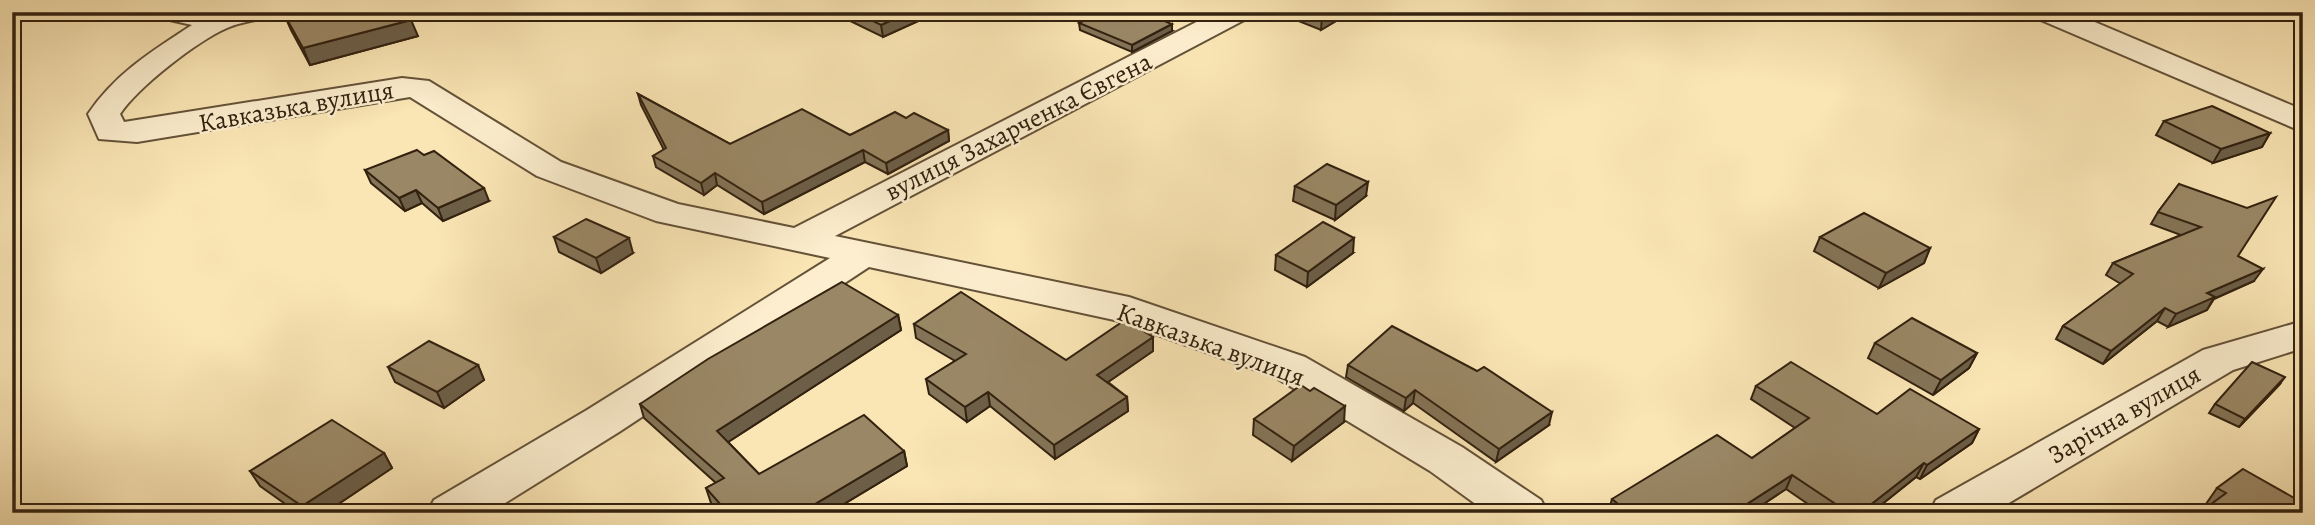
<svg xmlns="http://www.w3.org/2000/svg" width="2315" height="525" viewBox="0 0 2315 525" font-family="Alegreya,serif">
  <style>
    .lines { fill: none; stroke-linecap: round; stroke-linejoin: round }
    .stream { fill: #816e50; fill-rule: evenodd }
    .minor-casing { stroke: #645238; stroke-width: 4 }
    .minor { fill: #fceece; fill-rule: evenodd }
    .wall { fill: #847457; stroke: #32210f; stroke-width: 2 }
    .shaded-wall { fill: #6c5e47; stroke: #32210f; stroke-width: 2 }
    .building { fill: #9a8765; stroke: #32210f; stroke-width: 2 }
    .labels { text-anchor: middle; stroke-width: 5; stroke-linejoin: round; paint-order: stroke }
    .street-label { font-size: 26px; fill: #32210f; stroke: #fceece }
  </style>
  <rect width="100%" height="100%" fill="#fae5b4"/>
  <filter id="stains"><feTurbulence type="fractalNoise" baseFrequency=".00286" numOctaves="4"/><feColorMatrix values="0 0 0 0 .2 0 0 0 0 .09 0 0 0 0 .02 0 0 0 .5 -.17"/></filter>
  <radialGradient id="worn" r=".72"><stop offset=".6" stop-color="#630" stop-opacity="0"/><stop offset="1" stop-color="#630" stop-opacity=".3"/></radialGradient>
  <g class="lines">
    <path class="stream" d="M32 12H44L12 27V21Z"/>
    <g class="minor-casing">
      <g id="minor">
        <path d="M157 12H268L264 18C252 21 238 23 227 28 197 41 138 87 120 114L124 122 402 78 429 81 561 162 678 204 794 228 1216 12H1252L1248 18 835 236 1129 297 1305 357 1462 447 1541 500 1548 513H1488L1430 471 1275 377 1119 321 869 267 619 432 489 513H427L434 500 587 410 830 258 656 221 537 176 410 97 137 142 99 139 88 114C115 74 152 51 192 25L161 18Z"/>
        <path d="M2032 12H2071L2303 110V132L2036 18Z"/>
        <path d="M2303 321V348L2233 370 1992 513H1929L1936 500 2203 350Z"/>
      </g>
    </g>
    <use href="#minor" class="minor"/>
  </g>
  <g class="wall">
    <path d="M841 12H938L883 37 842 17Z"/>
    <path d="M1276 12H1351L1321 30Z"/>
    <path d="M2281 12H2303L2293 17Z"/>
    <path d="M284 14 418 36 310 65 291 30Z"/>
    <path d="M1079 23 1172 31 1132 52 1080 30Z"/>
    <path d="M638 94 730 144 850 135 906 118 948 130 949 141 888 174 865 162 764 214 717 185 704 195 656 167 653 156 664 150 641 105Z"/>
    <path d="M2164 121 2270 133 2262 147 2213 163 2156 135Z"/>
    <path d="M365 170 489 201 443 221 422 203 405 211 371 183Z"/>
    <path d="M2179 184 2238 256 2254 281 2214 299 2207 310 2168 327 2157 321 2103 364 2056 339 2063 326 2121 284 2106 275 2113 263 2181 235 2151 224 2158 212Z"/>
    <path d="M1295 186 1366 196 1335 220 1293 201Z"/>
    <path d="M554 237 633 253 601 273 559 252Z"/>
    <path d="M1820 237 1930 248 1924 263 1879 288 1814 251Z"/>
    <path d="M1353 253 1307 287 1275 270 1276 255Z"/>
    <path d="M898 315 901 330 728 442 759 474 904 451 907 466 829 513H719L711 503 706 488 716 483 644 418 640 404Z"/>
    <path d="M914 324 1066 360 1153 351 1108 382 1127 397 1128 411 1055 459 990 406 967 422 929 394 926 379 955 361 916 338Z"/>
    <path d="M1875 343 1977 353 1969 368 1933 395 1868 358Z"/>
    <path d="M478 365 484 380 444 408 395 382 388 367Z"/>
    <path d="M1348 365 1549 425 1496 462 1413 403 1404 411 1346 377Z"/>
    <path d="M2279 385 2239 427 2209 413 2215 404Z"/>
    <path d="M1756 386 1877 414 1979 429 1972 443 1920 479 1916 477 1871 513H1821L1786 489 1750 513H1608L1612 499 1752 458 1795 428 1751 399Z"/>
    <path d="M1254 419 1344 422 1292 461 1253 435Z"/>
    <path d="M384 453 392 468 325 513H298L260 486 250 471Z"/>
    <path d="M2217 488 2303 503 2209 505 2206 504Z"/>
  </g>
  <g class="shaded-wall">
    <path d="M910 12H938L883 37 881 25Z"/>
    <path d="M1331 12H1351L1321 30 1322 17Z"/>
    <path d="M2296 12H2303V14L2293 17Z"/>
    <path d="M411 20 418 36 310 65 303 48Z"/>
    <path d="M1172 24V31L1132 52V45Z"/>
    <path d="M948 130 949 141 888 174 886 163Z"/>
    <path d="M2270 133 2262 147 2213 163 2221 149Z"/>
    <path d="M863 150 865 162 764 214 762 202Z"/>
    <path d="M715 173 717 185 704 195 701 183Z"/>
    <path d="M1368 182 1366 196 1335 220 1336 205Z"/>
    <path d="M484 188 489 201 443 221 438 208Z"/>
    <path d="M416 190 422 203 405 211 399 198Z"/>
    <path d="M629 238 633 253 601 273 596 258Z"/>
    <path d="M1354 238 1353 253 1307 287 1308 272Z"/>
    <path d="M1930 248 1924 263 1879 288 1886 273Z"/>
    <path d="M2263 269 2254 281 2213 299 2207 310 2168 327 2176 314 2207 293Z"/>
    <path d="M2165 308 2157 321 2103 364 2111 351Z"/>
    <path d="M898 315 901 330 722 446 717 431Z"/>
    <path d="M1153 337V351L1098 389 1097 375Z"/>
    <path d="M1977 353 1969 368 1933 395 1941 380Z"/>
    <path d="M478 365 484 380 444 408 437 392Z"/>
    <path d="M2285 377 2279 385 2239 427 2245 419Z"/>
    <path d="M1415 390 1413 403 1404 411 1406 398Z"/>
    <path d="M988 392 990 406 967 422 965 407Z"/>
    <path d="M1127 397 1128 411 1055 459 1054 445Z"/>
    <path d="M1345 406 1344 422 1292 461 1294 446Z"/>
    <path d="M1552 412 1549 425 1496 462 1499 449Z"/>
    <path d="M1979 429 1972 443 1920 479 1927 465Z"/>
    <path d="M904 451 907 466 829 513H800Z"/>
    <path d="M384 453 392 468 325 513H306L302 506Z"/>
    <path d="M1924 463 1916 477 1871 513H1860Z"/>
    <path d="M1792 475 1786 489 1750 513H1733Z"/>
  </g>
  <g class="building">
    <path d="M291 12H406L411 20 303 48 284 14Z"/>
    <path d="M854 12H910L881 25Z"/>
    <path d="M1102 12H1142L1172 24 1132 45 1079 23Z"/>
    <path d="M1309 12H1331L1322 17Z"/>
    <path d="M638 94 730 144 802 109 850 135 895 112 906 118 914 113 948 130 886 163 863 150 762 202 715 173 701 183 653 156 666 148Z"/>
    <path d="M2212 106 2270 133 2221 149 2164 121Z"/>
    <path d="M417 150 424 155 434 151 484 188 438 208 416 190 399 198 365 170Z"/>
    <path d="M1327 164 1368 182 1336 205 1295 186Z"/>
    <path d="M2179 184 2247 208 2276 197 2238 256 2263 269 2207 293 2215 297 2176 314 2165 308 2111 351 2063 326 2133 274 2113 263 2201 227 2158 212Z"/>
    <path d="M1864 213 1930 248 1886 273 1820 237Z"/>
    <path d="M586 219 629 238 596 258 554 237Z"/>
    <path d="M1323 222 1354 238 1308 272 1276 255Z"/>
    <path d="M842 282 898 315 717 431 759 474 864 415 904 451 800 513H728L706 488 724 478 640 404 708 359Z"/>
    <path d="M961 292 1066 360 1125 320 1153 337 1097 375 1127 397 1054 445 988 392 965 407 926 379 966 354 914 324Z"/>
    <path d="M1912 318 1977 353 1941 380 1875 343Z"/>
    <path d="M1392 326 1477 371 1484 367 1552 412 1499 449 1415 390 1406 398 1348 365Z"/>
    <path d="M429 341 478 365 437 392 388 367Z"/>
    <path d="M1791 362 1877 414 1910 389 1979 429 1927 465 1924 463 1860 513H1849L1792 475 1733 513H1629L1612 499 1717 435 1752 458 1809 418 1756 386Z"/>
    <path d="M2252 362 2285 377 2245 419 2215 404Z"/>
    <path d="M1301 385 1310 391 1314 388 1345 406 1294 446 1254 419Z"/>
    <path d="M332 420 384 453 302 506 250 471Z"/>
    <path d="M2243 469 2303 503V513H2199L2226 493 2217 488Z"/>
  </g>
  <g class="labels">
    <g class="street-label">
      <text transform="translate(296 106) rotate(-10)" y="9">Кавказька вулиця</text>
      <text transform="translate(1018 126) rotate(-27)" y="9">вулиця Захарченка Євгена</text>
      <text transform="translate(1211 344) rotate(20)" y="9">Кавказька вулиця</text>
      <text transform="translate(2124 414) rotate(-30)" y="9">Зарічна вулиця</text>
    </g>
  </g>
  <rect width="2315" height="525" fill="none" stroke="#fae5b4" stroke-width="42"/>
  <rect x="14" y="14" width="2287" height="497" fill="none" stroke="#32210f" stroke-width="3.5"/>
  <rect x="21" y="21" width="2273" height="483" fill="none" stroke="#32210f" stroke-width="2"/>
  <rect width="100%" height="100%" filter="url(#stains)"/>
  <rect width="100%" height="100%" fill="url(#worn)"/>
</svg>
